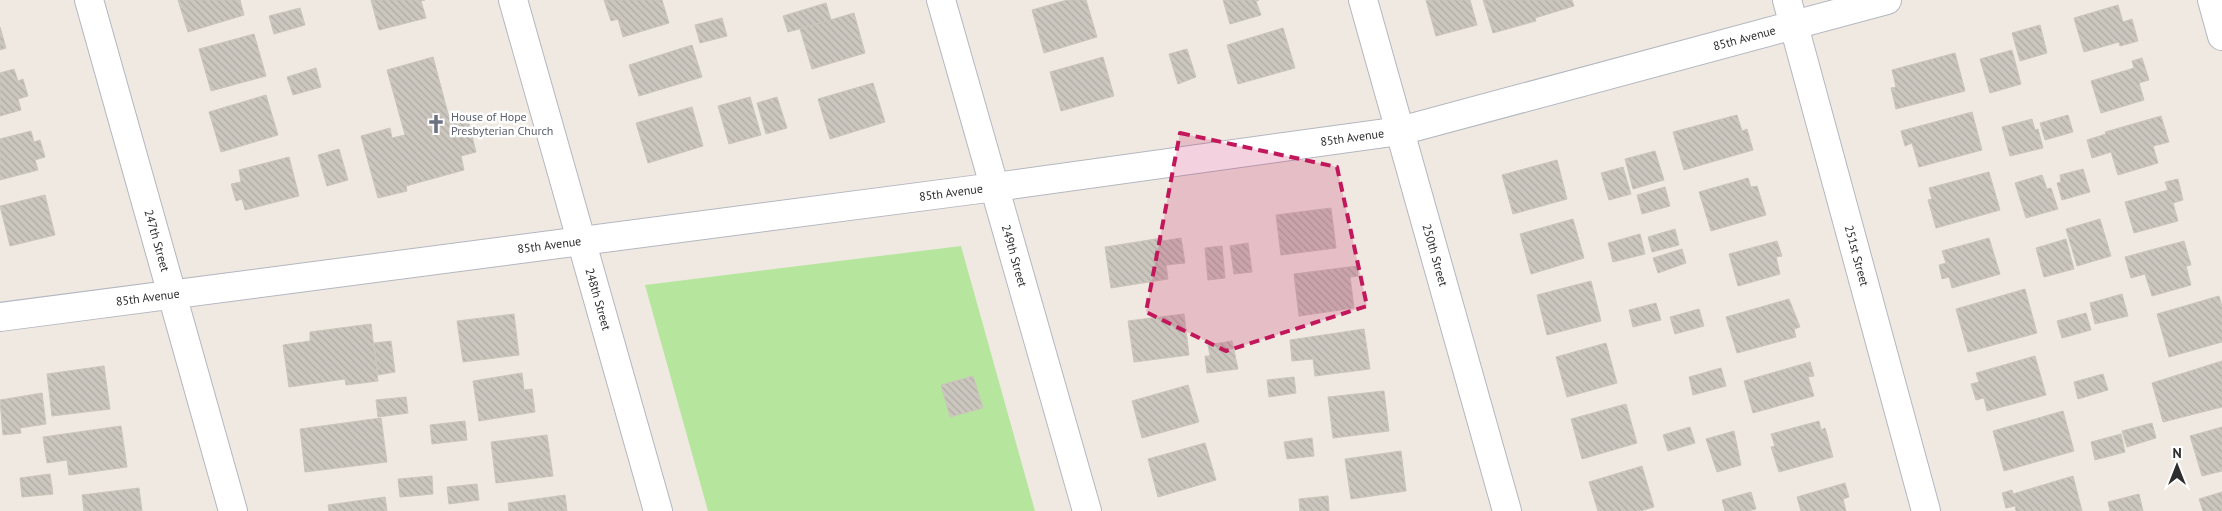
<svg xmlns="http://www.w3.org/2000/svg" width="2222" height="511" viewBox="0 0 2222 511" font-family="'PT Sans',sans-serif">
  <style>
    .park { fill: #b6e59e }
    .building { fill: url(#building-back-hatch); stroke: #cbc5ba }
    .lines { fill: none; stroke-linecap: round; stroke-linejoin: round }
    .minor-casing { stroke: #b4b7c1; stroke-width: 30 }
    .minor { stroke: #fff; stroke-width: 28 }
    .marked { fill: #c2185b; fill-opacity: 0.2; stroke: #c2185b; stroke-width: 4; stroke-dasharray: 10 6; stroke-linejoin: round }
    .labels { text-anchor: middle; stroke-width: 5; stroke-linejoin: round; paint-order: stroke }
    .street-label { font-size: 12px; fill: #2e2e2e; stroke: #fff }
    .worship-label { font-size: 12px; fill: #5b616d; stroke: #fff; text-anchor: start }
  </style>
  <defs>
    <pattern id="building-back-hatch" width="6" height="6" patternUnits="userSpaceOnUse" patternTransform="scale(1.25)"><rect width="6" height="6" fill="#cbc7bf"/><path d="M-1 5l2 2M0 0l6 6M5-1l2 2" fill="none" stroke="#afaba4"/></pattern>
  </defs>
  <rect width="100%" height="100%" fill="#efe9e1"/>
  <path class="park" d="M961 246 1035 511H708L645 285Z"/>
  <g class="building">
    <path d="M178 0H240L244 15 188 32Z"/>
    <path d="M371 0H425L421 1 426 18 379 30Z"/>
    <path d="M604 0H662L669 23 623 37 618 19 611 21Z"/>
    <path d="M1067 0H1086L1097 37 1044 53 1032 10Z"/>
    <path d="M1223 0H1259L1256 1 1261 15 1230 24Z"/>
    <path d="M1426 0H1470L1477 25 1436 36Z"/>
    <path d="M1483 0H1572L1574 6 1535 18 1536 21 1493 33Z"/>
    <path d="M826 3 831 20 788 32 783 16Z"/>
    <path d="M2118 5 2123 22 2132 19 2138 41 2120 46 2119 42 2084 52 2074 18Z"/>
    <path d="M300 8 305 25 274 34 269 16Z"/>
    <path d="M854 13 865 53 812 69 800 29Z"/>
    <path d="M722 18 727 36 700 43 695 25Z"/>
    <path d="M2040 25 2047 53 2020 61 2012 33Z"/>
    <path d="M0 27 6 48 0 50Z"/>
    <path d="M1283 28 1295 68 1238 84 1227 45Z"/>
    <path d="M254 34 266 76 211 91 199 49Z"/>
    <path d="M692 45 702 77 639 96 629 65Z"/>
    <path d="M1187 49 1196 77 1178 84 1169 54Z"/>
    <path d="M2012 50 2021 84 1990 93 1980 59Z"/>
    <path d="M1955 53 1965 91 1896 109 1891 88 1896 87 1892 70Z"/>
    <path d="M433 57 450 121 467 116 476 152 461 156 464 170 406 186 407 191 378 198 361 136 390 128 392 138 405 135 387 70Z"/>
    <path d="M1103 57 1114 96 1061 111 1050 72Z"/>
    <path d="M2142 58 2149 80 2139 83 2144 100 2101 113 2091 81 2134 68 2132 61Z"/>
    <path d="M316 68 321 87 293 95 287 77Z"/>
    <path d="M14 69 18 81 23 79 28 96 18 99 21 110 0 116V73Z"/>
    <path d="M873 83 885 122 830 139 818 99Z"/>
    <path d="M266 95 278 135 221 152 209 112Z"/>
    <path d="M750 97 761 135 729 144 718 106Z"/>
    <path d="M777 97 787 128 766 134 757 103Z"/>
    <path d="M692 107 703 146 648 163 636 123Z"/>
    <path d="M1972 112 1982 150 1919 167 1912 143 1905 146 1901 131Z"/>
    <path d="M1737 115 1742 131 1747 129 1753 150 1684 170 1673 132Z"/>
    <path d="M2068 115 2073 132 2045 140 2040 123Z"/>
    <path d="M2161 116 2169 142 2153 146 2158 163 2118 175 2111 152 2092 158 2087 140 2106 134 2105 132Z"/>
    <path d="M2032 119 2035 130 2038 129 2043 148 2010 156 2002 127Z"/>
    <path d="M31 131 34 142 40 140 45 157 35 160 38 170 0 180V139Z"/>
    <path d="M339 149 348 180 327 186 318 155Z"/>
    <path d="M1655 151 1664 180 1633 189 1625 159Z"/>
    <path d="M289 157 299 196 245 210 242 199 236 201 231 184 241 182 239 170Z"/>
    <path d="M1557 160 1567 199 1513 214 1502 175Z"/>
    <path d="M1623 167 1631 194 1609 200 1601 173Z"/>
    <path d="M2083 169 2090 192 2062 200 2057 183 2061 182 2060 175Z"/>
    <path d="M1989 172 2000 210 1936 228 1928 200 1932 199 1929 188Z"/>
    <path d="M2042 175 2047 189 2051 188 2058 209 2026 218 2015 183Z"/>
    <path d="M1748 178 1751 187 1757 186 1766 215 1711 231 1699 192Z"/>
    <path d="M2178 179 2183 200 2173 203 2178 221 2134 233 2125 202 2168 190 2165 182Z"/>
    <path d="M1665 187 1670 206 1642 214 1637 195Z"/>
    <path d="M45 195 55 235 10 246 0 206Z"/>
    <path d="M1331 208 1336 248 1281 255 1276 215Z"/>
    <path d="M1573 219 1584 258 1531 274 1520 234Z"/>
    <path d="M2100 219 2111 256 2077 266 2066 229Z"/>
    <path d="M1675 229 1679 245 1652 252 1648 237Z"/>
    <path d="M1640 234 1645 254 1613 262 1608 243Z"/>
    <path d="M1162 238 1163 241 1181 238 1185 263 1166 265 1168 279 1111 288 1105 247Z"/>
    <path d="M1989 238 2000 274 1952 288 1949 277 1942 279 1939 265 1946 263 1942 251Z"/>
    <path d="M2066 239 2074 269 2044 277 2036 248Z"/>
    <path d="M1777 241 1782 256 1776 257 1780 274 1738 286 1729 254Z"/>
    <path d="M2184 241 2191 265 2186 266 2191 285 2152 296 2145 274 2131 278 2125 257Z"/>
    <path d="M1248 243 1252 272 1234 274 1230 246Z"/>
    <path d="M1222 246 1225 278 1208 280 1205 248Z"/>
    <path d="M1682 249 1686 263 1658 273 1653 258Z"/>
    <path d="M1357 266 1358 276 1350 277 1354 308 1299 316 1294 274Z"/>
    <path d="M1591 281 1601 321 1547 335 1537 295Z"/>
    <path d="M2025 289 2037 333 1968 352 1956 309Z"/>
    <path d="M2122 294 2128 316 2095 324 2090 303Z"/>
    <path d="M2219 296 2222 306V342L2169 357 2157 314Z"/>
    <path d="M1789 299 1800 327 1794 329 1796 337 1737 353 1726 317Z"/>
    <path d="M1656 303 1661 320 1633 327 1629 310Z"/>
    <path d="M1699 309 1704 326 1675 334 1670 317Z"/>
    <path d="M2086 313 2091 330 2062 338 2057 321Z"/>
    <path d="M514 314 519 355 463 362 457 321Z"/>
    <path d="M1184 314 1189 355 1134 362 1128 321Z"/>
    <path d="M371 324 378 381 346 385 345 379 289 387 283 345 310 341V332Z"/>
    <path d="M1364 329 1370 369 1315 376 1313 359 1292 361 1290 340Z"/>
    <path d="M391 341 395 372 378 375 374 343Z"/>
    <path d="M1232 341 1238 369 1207 373 1205 356H1210L1208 345Z"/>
    <path d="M1606 343 1617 383 1567 397 1556 357Z"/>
    <path d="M2035 356 2046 395 1987 411 1984 398 1976 400 1971 384 1979 382 1976 373Z"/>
    <path d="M2222 361V407L2163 422 2152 383Z"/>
    <path d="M1810 362 1814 376 1808 377 1814 396 1753 413 1744 381Z"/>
    <path d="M104 366 110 409 52 416 47 374Z"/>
    <path d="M1721 368 1726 386 1693 395 1689 377Z"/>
    <path d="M522 373 524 390 532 389 535 412 479 421 473 381Z"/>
    <path d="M2103 374 2108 390 2078 399 2074 382Z"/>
    <path d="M973 376 983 408 950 417 941 385Z"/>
    <path d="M1294 377 1296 393 1269 397 1267 380Z"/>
    <path d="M1188 385 1199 422 1142 438 1132 401Z"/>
    <path d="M1384 391 1389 431 1333 438 1328 397Z"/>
    <path d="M42 393 46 424 20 428 21 433 3 435 0 400Z"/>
    <path d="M406 397 408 413 378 417 376 400Z"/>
    <path d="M1626 404 1637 443 1582 459 1571 419Z"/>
    <path d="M2063 411 2074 451 2004 471 1993 431Z"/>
    <path d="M381 418 387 462 305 472 300 429Z"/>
    <path d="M465 421 467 440 432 444 430 425Z"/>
    <path d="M1819 421 1821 430 1825 428 1833 457 1779 472 1771 447 1775 446 1771 434Z"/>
    <path d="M2152 423 2156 438 2127 447 2122 431Z"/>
    <path d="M121 426 127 467 69 475 67 460 47 463 43 437Z"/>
    <path d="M1690 427 1695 443 1668 451 1663 435Z"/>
    <path d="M2222 427V471L2202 476 2190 436Z"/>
    <path d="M1734 431 1741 465 1717 472 1706 439Z"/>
    <path d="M2121 434 2125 452 2095 460 2091 442Z"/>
    <path d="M547 435 553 476 496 483 491 442Z"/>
    <path d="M1312 438 1314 456 1287 459 1284 442Z"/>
    <path d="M1205 443 1216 480 1158 497 1148 459Z"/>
    <path d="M1401 451 1406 491 1351 499 1345 459Z"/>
    <path d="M1642 466 1654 507 1640 511H1598L1589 482Z"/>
    <path d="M50 474 53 494 22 497 20 478Z"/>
    <path d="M432 476 433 494 400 497 398 479Z"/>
    <path d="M2073 476 2082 511H2016L2015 506 2006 508 2002 493 2012 490 2013 494Z"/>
    <path d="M1845 483 1849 497 1843 499 1846 511H1801L1797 497Z"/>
    <path d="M477 484 479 500 449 504 447 487Z"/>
    <path d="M139 488 142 511H84L82 495Z"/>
    <path d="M1751 492 1756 509 1748 511H1725L1722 500Z"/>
    <path d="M2222 492V511H2203L2199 499Z"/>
    <path d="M2139 494 2143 511H2110L2108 502Z"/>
    <path d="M565 495 567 511H509L508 503Z"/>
    <path d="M1328 496 1329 511H1300L1299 499Z"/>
    <path d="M385 497 387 511H329L328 505Z"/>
  </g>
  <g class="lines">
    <g class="minor-casing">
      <g id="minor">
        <path id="s1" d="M89 0 233 511"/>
        <path id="s2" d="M513 0 658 511"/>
        <path id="s3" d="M941 0 1087 511"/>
        <path id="s4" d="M1363 0 1507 511"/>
        <path id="s5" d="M1787 0 1926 511"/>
        <path d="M2212 0 2222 36"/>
        <path id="s6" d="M0 317 995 187 1400 131 1887 0"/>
      </g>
    </g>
    <use href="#minor" class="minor"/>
  </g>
  <path class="marked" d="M1180 133 1337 167 1367 306 1226 351 1146 312Z"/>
  <defs>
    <g id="church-bare" transform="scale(1.5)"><path d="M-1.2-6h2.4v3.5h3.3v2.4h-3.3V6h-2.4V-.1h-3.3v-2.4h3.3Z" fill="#6b7280" stroke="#fff" stroke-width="2.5" paint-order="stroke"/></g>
  </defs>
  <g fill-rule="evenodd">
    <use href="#church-bare" x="436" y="124"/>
  </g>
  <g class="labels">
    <g class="street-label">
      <text dy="4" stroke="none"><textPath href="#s6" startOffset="1769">85th Avenue</textPath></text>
      <text dy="4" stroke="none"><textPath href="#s6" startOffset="1364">85th Avenue</textPath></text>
      <text dy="4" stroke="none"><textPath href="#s6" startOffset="959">85th Avenue</textPath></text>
      <text dy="4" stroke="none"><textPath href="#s1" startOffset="250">247th Street</textPath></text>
      <text dy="4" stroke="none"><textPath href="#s6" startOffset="554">85th Avenue</textPath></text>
      <text dy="4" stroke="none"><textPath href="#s3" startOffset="266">249th Street</textPath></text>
      <text dy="4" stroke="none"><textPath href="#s4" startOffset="265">250th Street</textPath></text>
      <text dy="4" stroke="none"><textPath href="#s5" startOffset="265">251st Street</textPath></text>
      <text dy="4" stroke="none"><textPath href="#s6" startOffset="149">85th Avenue</textPath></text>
      <text dy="4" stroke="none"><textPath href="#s2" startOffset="311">248th Street</textPath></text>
    </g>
    <g class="worship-label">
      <text x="451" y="121">House of Hope<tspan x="451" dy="14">Presbyterian Church</tspan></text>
    </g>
  </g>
  <g transform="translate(2177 466)" stroke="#ffffff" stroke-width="4" paint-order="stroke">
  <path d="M0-4L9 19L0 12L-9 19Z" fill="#2e2e2e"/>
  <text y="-8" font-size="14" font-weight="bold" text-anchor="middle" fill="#2e2e2e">N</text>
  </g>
</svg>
